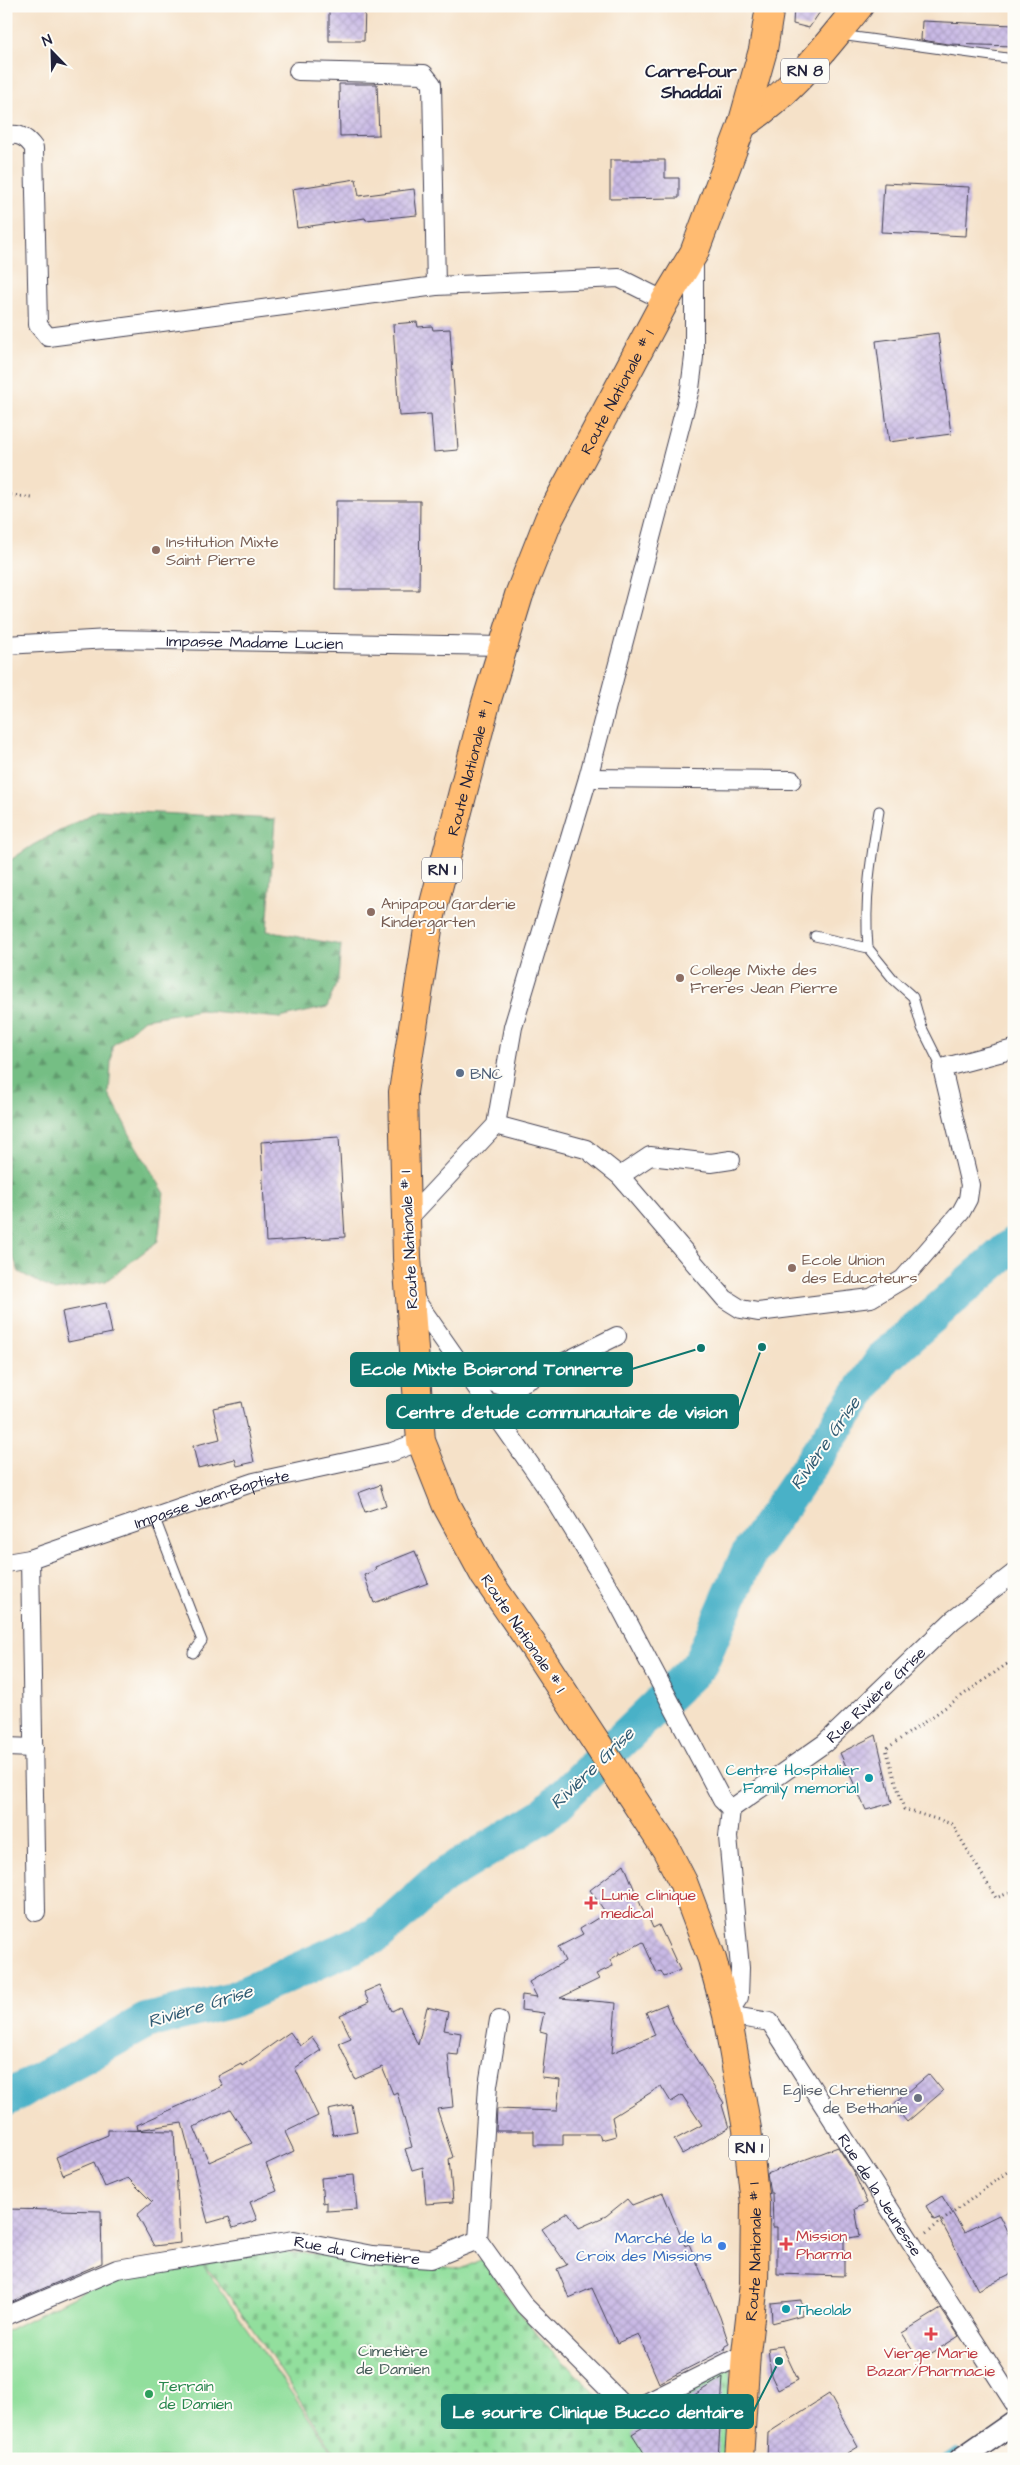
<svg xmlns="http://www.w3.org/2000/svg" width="1020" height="2465" viewBox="0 0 1020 2465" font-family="'Architects Daughter',sans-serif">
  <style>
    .forest { fill: url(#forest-firs); stroke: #4c7060 }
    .cemetery { fill: url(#cemetery-stones); stroke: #5a806c }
    .pitch { fill: #92df9d; stroke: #5a806c }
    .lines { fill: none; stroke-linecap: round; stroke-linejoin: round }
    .stream { stroke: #48b1c7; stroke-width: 6 }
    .river { stroke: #48b1c7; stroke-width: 36 }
    .building { fill: url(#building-cross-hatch); fill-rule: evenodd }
    .service-casing { stroke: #423f50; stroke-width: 11 }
    .minor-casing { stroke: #423f50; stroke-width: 20 }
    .tertiary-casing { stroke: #423f50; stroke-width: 25 }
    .primary-casing { stroke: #423f50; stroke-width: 30 }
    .path { stroke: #423f50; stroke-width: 3; stroke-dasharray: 1 4; stroke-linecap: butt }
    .service { stroke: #fff; stroke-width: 9 }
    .minor { stroke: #fff; stroke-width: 18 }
    .tertiary { stroke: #fff; stroke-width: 22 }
    .primary { stroke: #ffbb71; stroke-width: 28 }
    .education-dot { fill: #8d6e63; stroke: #fdfcf7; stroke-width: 2 }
    .service-dot { fill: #5c6f8a; stroke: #fdfcf7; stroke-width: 2 }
    .culture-dot { fill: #0f9aa8; stroke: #fdfcf7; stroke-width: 2 }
    .health-dot { fill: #e0444e; stroke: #fdfcf7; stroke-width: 2 }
    .worship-dot { fill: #6b7280; stroke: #fdfcf7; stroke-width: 2 }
    .shop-dot { fill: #3f7fe0; stroke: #fdfcf7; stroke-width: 2 }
    .leisure-dot { fill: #2e9e5b; stroke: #fdfcf7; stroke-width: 2 }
    .labels { text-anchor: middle; stroke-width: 4; stroke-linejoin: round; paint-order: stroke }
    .shield { fill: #fdfcf7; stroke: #646373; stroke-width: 1 }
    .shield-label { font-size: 15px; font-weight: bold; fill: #22223b }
    .street-label { font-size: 16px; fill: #22223b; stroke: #fdfcf7 }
    .education-label { font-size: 16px; fill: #785e54; stroke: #fdfcf7; text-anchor: start }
    .service-label { font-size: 16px; fill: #4e5e75; stroke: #fdfcf7; text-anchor: start }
    .culture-label { font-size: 16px; fill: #0d838f; stroke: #fdfcf7; text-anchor: end }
    .health-label { font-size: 16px; fill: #be3a42; stroke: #fdfcf7; text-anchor: start }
    .worship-label { font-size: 16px; fill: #5b616d; stroke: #fdfcf7; text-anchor: end }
    .shop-label { font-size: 16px; fill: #366cbe; stroke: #fdfcf7; text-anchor: end }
    .park-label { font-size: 16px; fill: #445b58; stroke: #fdfcf7 }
    .leisure-label { font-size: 16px; fill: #27864d; stroke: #fdfcf7; text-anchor: start }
    .neighbourhood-label { font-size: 18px; font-weight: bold; fill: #22223b; stroke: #fdfcf7 }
    .water-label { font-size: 18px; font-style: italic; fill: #315b73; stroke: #fdfcf7 }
    .leader { fill: none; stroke: #0f766e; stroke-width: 2 }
    .callout-dot { fill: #0f766e; stroke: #fdfcf7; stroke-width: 2 }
    .callout { fill: #0f766e; stroke: #0f766e; stroke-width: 2 }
    .callout-label { font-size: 18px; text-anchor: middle; font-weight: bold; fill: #fff }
  </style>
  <defs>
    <pattern id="forest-firs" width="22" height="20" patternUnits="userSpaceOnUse" patternTransform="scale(1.25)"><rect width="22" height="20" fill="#75be84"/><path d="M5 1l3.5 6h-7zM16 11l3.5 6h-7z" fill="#609a6d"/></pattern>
    <pattern id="cemetery-stones" width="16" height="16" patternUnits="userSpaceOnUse" patternTransform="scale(1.25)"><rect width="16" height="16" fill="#92df9d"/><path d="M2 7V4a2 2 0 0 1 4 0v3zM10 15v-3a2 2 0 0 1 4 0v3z" fill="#7ebf88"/></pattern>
    <pattern id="building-cross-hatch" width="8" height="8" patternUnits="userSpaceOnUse" patternTransform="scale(1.25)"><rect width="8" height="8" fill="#c9b9e5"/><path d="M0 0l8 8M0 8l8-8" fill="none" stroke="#ac9fc5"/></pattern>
  </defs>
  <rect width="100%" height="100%" fill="#fdfcf7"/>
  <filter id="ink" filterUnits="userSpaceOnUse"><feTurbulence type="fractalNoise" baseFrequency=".02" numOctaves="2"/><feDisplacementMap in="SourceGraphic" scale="10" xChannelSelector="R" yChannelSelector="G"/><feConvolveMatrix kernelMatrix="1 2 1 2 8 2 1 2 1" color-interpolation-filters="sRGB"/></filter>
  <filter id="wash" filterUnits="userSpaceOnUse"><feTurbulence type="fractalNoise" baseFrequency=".0096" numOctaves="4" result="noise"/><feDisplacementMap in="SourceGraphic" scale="20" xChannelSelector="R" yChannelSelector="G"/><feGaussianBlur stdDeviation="1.12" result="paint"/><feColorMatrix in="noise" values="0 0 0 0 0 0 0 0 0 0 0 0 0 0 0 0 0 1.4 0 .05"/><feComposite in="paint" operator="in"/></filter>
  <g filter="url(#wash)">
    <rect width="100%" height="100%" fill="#f5e1c8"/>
    <path class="forest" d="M99 810 275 819 267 931 341 945 338 979 327 1007 280 1018 200 1010 144 1019 112 1046 109 1094 136 1146 164 1192 158 1241 106 1281 55 1291 19 1272 7 1241 6 863 33 845Z"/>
    <path class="cemetery" d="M274 2252 321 2254 421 2263 460 2269 484 2259 504 2293 550 2350 619 2414 637 2419 731 2363 727 2459H339C303 2409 273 2355 236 2306 224 2289 213 2272 196 2259Z"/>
    <path class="pitch" d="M188 2263 199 2264 205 2268 337 2459H8L6 2331 116 2275Z"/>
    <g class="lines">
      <path class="stream" d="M944 2459 957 2450"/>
      <path class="river" d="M6 2099 146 2021 229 2001 377 1935 439 1879 544 1815 700 1664 748 1555 884 1358 1014 1244"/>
    </g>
    <g id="blocks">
      <g class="building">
        <path d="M329 6H365L364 41H329Z"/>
        <path d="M794 6H824L809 28 793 24Z"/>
        <path d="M922 21 1014 25V46L948 44 921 40Z"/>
        <path d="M339 84H377L379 135 340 136Z"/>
        <path d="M610 160H665V178H679V198L610 199Z"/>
        <path d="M356 179 359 196 414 189 417 215 366 220 365 218 297 228 292 189Z"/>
        <path d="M884 183 969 187 966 236 881 232Z"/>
        <path d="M417 322 418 327 432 326 433 330 450 329 458 450 434 452 431 414 399 416 393 324Z"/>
        <path d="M938 333 951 434 889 442 876 341Z"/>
        <path d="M336 501H420L419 590H335Z"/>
        <path d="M339 1137 345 1237 266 1242 261 1142Z"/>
        <path d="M106 1303 112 1333 68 1342 62 1312Z"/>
        <path d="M241 1402 254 1462 237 1466 235 1459 198 1468 193 1446 220 1439 213 1408Z"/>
        <path d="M380 1485 386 1505 365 1512 358 1493Z"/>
        <path d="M415 1551 428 1583 374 1603 364 1575 376 1570 375 1567Z"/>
        <path d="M876 1735 892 1803 866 1810 840 1753Z"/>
        <path d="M624 1864 644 1913 646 1912 653 1928 659 1925 680 1970 664 1977 661 1971 657 1973 643 1942 621 1954 619 1951V1954L610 1960 613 1966 596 1974 599 1979 560 1998 616 2003 612 2053 655 2035 646 2012 666 2004 674 2024 724 2103 722 2105 729 2128 682 2154 674 2140 702 2125 682 2095 671 2102 661 2086 612 2117 616 2136 601 2140 599 2134H563V2145H534V2131H496L497 2109 557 2111 560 2080 542 2078 547 2033 540 2031 544 2013 521 2010 522 1995 537 1997 529 1982 565 1961 558 1947 583 1934 580 1929 606 1913 590 1890Z"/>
        <path d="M380 1985 392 2011 400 2007 418 2045 427 2007 448 2012 444 2030 461 2033 458 2055 448 2054 453 2107 437 2109 453 2157 449 2159 453 2202 426 2204 423 2167 412 2170 405 2149 412 2147 397 2092 393 2094 382 2067 355 2079 339 2043 351 2038 340 2015 369 2002 364 1992Z"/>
        <path d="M290 2032 300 2046 312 2037 321 2050 295 2068 318 2116 285 2132 294 2151 266 2164 277 2191 250 2202 257 2220 233 2228 229 2217 208 2223 182 2123 138 2130 137 2125 223 2086 218 2076 241 2064 242 2066ZM230 2109 252 2143 209 2162 194 2127Z"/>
        <path d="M929 2074 943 2091 907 2122 893 2105Z"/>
        <path d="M352 2105 357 2131 333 2135 328 2110Z"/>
        <path d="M108 2130 174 2131 180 2243 154 2246 137 2215 152 2202 128 2178 105 2187 94 2162 63 2175 56 2157 108 2135Z"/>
        <path d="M838 2147 854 2173 867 2203 855 2209 860 2236 844 2239V2276L777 2274V2227H773L772 2193H770L767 2174Z"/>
        <path d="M354 2175 357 2209 327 2211V2202L323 2203 321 2178Z"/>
        <path d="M663 2193 685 2246 689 2244 720 2317 729 2344 725 2346 724 2350 659 2383 638 2334 617 2343 592 2288 569 2298 557 2269 567 2265 542 2229 568 2212 579 2228 606 2216 627 2199 632 2205Z"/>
        <path d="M942 2196 964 2232 999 2215 1014 2245V2272L978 2290 939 2218 934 2220 926 2206Z"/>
        <path d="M6 2209 101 2211 102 2263 10 2303 6 2295 9 2237H6Z"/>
        <path d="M801 2300 802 2315 772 2323 771 2303Z"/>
        <path d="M941 2309 959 2336 920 2361 902 2333Z"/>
        <path d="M782 2346 798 2380 778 2390 771 2375 768 2348Z"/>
        <path d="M723 2377 718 2459H648L632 2434Z"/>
        <path d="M829 2394 858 2447 838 2459H767L768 2433Z"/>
      </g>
    </g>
  </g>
  <g filter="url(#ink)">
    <use href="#blocks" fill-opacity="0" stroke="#423f50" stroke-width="1"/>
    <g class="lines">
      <g class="service-casing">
        <g id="service">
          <path d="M840 35 1014 59"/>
          <path d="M815 936 868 948 894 980 913 997 922 1028 942 1068"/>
          <path d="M868 948C864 901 871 857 879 811"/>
          <path d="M154 1516 202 1641 193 1653"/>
        </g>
      </g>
      <g class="minor-casing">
        <g id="minor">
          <path d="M298 71 424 74 432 84 436 286"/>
          <path d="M6 136C19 132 27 138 34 148L38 325 48 337 436 286 619 278 665 301"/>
          <path id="s1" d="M6 645 108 639 503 646"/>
          <path d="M588 778 792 780"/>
          <path d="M496 1125 586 1149 620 1176 725 1299 741 1309 758 1312 871 1298 903 1279 961 1212 968 1199 970 1185 942 1068 1014 1049"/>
          <path d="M620 1176 650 1156 711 1163 731 1160"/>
          <path d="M406 1221 496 1125 513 1027 588 778 690 389 694 357V258"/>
          <path id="s2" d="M412 1295 555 1500 617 1601 722 1800 731 1809 728 1837 740 1968 739 1997 727 2015 770 2022 1014 2403"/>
          <path d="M465 1372 510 1389 617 1336"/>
          <path d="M30 1559 36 1912"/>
          <path id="s3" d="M6 1563 30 1559 254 1482 392 1452 421 1441"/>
          <path d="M6 1747 34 1748"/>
          <path id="s4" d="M731 1809 825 1743 953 1620 1014 1573"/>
          <path d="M478 2240 488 2085 499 2020"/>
          <path id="s5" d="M6 2316 117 2269 294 2240 372 2255 431 2259 478 2240 525 2306 630 2411 746 2353"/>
        </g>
      </g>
      <g class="tertiary-casing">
        <path id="tertiary" d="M961 2459 1014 2422"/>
      </g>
      <g class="primary-casing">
        <g id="primary">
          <path d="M742 125C792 93 821 52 859 6"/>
          <path id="s6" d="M739 2459 746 2353 754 2283 755 2204 747 2129 727 2015 712 1959 683 1882 666 1849 532 1644 485 1576 446 1504 421 1441 407 1258 403 1092 429 923 486 703 519 595 549 519 665 301 694 253 742 125 763 50 770 6"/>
        </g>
      </g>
      <g class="path">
        <path d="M6 494 32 498"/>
        <path d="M1014 1657 1007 1664 1014 1677"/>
        <path d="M1007 1664 886 1749 904 1809 952 1824 996 1898 1014 1891"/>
        <path d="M926 2233 1014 2167"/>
      </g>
      <use href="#service" class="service"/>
      <use href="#minor" class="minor"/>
      <use href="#tertiary" class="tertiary"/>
      <use href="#primary" class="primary"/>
    </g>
  </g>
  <g class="education-dot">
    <circle cx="156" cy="550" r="5"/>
    <circle cx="371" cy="912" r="5"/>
    <circle cx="680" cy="978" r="5"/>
    <circle cx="792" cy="1268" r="5"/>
  </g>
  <circle class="service-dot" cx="460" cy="1073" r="5"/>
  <g class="culture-dot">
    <circle cx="869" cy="1778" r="5"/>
    <circle cx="786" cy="2309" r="5"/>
  </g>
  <g class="health-dot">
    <path d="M588.5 1895.5h5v5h5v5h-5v5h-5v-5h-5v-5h5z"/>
    <path d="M783.5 2236.5h5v5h5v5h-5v5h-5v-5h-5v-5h5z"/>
    <path d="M928.5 2326.5h5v5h5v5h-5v5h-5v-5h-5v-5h5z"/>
  </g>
  <circle class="worship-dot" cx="918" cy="2098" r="5"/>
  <circle class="shop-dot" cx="722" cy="2246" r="5"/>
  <circle class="leisure-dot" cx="149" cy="2394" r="5"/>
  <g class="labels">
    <g class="shield">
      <rect x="781" y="58.5" width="48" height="25" rx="4"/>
      <rect x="422" y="857.5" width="40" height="25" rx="4"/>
      <rect x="729" y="2135.5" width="40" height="25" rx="4"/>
    </g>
    <g class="shield-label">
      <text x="805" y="76">RN 8</text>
      <text x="442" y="875">RN 1</text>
      <text x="749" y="2153">RN 1</text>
    </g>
    <g class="street-label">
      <text dy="6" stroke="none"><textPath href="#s6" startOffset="2188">Route Nationale # 1</textPath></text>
      <text dy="6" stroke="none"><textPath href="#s1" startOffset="249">Impasse Madame Lucien</textPath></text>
      <text dy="6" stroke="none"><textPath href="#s6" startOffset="1782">Route Nationale # 1</textPath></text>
      <text transform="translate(408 1240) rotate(-93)" y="6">Route Nationale # 1</text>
      <text dy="6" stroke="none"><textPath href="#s3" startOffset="216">Impasse Jean-Baptiste</textPath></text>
      <text transform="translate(524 1633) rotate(56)" y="6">Route Nationale # 1</text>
      <text dy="6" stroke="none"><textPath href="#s4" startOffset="185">Rue Rivière Grise</textPath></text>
      <text dy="6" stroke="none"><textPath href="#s2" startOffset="1065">Rue de la Jeunesse</textPath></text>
      <text dy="6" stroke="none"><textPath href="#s5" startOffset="364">Rue du Cimetière</textPath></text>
      <text dy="6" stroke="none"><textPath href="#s6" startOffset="208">Route Nationale # 1</textPath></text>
    </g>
    <g class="education-label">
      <text x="166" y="547">Institution Mixte<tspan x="166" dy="18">Saint Pierre</tspan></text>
      <text x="381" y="909">Anipapou Garderie<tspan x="381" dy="18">Kindergarten</tspan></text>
      <text x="690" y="975">College Mixte des<tspan x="690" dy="18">Freres Jean Pierre</tspan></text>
      <text x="802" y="1265">Ecole Union<tspan x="802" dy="18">des Educateurs</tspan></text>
    </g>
    <g class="service-label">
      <text x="470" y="1079">BNC</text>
    </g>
    <g class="culture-label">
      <text x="859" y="1775">Centre Hospitalier<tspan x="859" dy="18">Family memorial</tspan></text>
      <text x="796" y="2315" text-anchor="start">Theolab</text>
    </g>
    <g class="health-label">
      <text x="601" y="1900">Lunie clinique<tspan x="601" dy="18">medical</tspan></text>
      <text x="796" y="2241">Mission<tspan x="796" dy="18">Pharma</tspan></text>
      <text x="931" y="2358" text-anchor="middle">Vierge Marie<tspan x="931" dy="18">Bazar/Pharmacie</tspan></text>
    </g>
    <g class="worship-label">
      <text x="908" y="2095">Eglise Chretienne<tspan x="908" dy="18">de Bethanie</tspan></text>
    </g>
    <g class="shop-label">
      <text x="712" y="2243">Marché de la<tspan x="712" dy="18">Croix des Missions</tspan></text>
    </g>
    <g class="park-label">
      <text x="393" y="2356">Cimetière<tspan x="393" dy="18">de Damien</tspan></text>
    </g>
    <g class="leisure-label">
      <text x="159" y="2391">Terrain<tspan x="159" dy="18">de Damien</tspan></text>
    </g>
    <g class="neighbourhood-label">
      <text x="691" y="77">Carrefour<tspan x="691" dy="21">Shaddaï</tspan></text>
    </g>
    <g class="water-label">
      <text transform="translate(825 1443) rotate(-55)" y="6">Rivière Grise</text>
      <text transform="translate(592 1768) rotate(-44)" y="6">Rivière Grise</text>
      <text transform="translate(200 2006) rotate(-17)" y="6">Rivière Grise</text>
    </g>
  </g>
  <path class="leader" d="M701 1348L632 1369M762 1347L738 1412M779 2361L753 2412"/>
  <g class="callout-dot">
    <circle cx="701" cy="1348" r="5"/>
    <circle cx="762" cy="1347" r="5"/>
    <circle cx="779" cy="2361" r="5"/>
  </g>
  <g class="callout">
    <rect x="351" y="1353" width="281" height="33" rx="5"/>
    <rect x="387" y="1395" width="351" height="33" rx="5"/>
    <rect x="442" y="2395" width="311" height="33" rx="5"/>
  </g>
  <g class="callout-label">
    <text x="492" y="1375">Ecole Mixte Boisrond Tonnerre</text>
    <text x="562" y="1418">Centre d'etude communautaire de vision</text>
    <text x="598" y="2418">Le sourire Clinique Bucco dentaire</text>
  </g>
  <rect width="1020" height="2465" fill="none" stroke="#fdfcf7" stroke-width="25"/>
  <g transform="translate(52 52) rotate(337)" stroke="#fdfcf7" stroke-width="4" paint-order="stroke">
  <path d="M0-4L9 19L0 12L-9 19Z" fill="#22223b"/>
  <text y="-8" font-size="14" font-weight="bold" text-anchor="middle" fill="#22223b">N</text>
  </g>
</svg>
